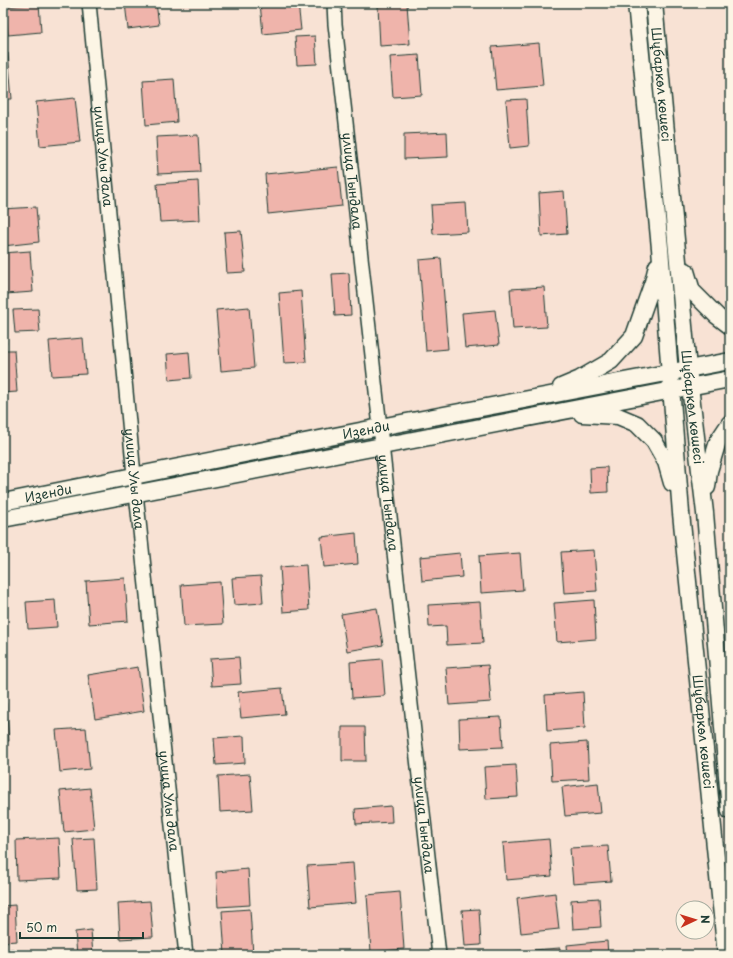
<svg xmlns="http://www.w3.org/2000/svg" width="733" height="958" viewBox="0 0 733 958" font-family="'Playpen Sans',sans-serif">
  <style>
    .building { fill: #efb4ab; stroke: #1f3d34 }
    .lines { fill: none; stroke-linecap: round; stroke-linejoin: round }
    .minor-casing { stroke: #1f3d34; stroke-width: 16 }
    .tertiary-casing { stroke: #1f3d34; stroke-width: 19 }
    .minor { stroke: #fcf5e5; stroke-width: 13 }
    .tertiary { stroke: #fcf5e5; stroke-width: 16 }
    .labels { text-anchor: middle; stroke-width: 3; stroke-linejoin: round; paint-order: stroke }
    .street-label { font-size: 13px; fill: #1f3d34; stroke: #fcf5e5 }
  </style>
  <rect width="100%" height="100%" fill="#f8e2d4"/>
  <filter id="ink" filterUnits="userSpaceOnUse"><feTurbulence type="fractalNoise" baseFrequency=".025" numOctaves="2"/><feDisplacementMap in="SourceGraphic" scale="8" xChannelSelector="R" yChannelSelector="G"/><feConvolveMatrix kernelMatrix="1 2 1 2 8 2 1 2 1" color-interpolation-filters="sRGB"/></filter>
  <g filter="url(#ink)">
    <g class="building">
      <path d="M39 3 41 32 8 35 5 7Z"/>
      <path d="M125 3H156L159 25 128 29Z"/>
      <path d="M260 3H298L301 30 263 34Z"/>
      <path d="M407 4 410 44 380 46 378 6Z"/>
      <path d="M315 36 317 64 297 65 295 37Z"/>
      <path d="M539 43 543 86 496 90 492 47Z"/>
      <path d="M8 53 12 99H3V54Z"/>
      <path d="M419 55 422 95 393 97 390 57Z"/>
      <path d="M174 79 177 122 146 125 143 81Z"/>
      <path d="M75 98 80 142 40 146 36 102Z"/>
      <path d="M526 99 529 146 510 148 506 100Z"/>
      <path d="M447 132 448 157 404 159V134Z"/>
      <path d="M198 135 200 172 158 174 156 137Z"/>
      <path d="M338 167 342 206 268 214 265 174Z"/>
      <path d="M198 181 200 220 160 222 157 184Z"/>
      <path d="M564 191 567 234 541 236 539 193Z"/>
      <path d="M466 203 468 232 433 234 431 205Z"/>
      <path d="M36 207 39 242 3 246V209Z"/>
      <path d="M241 231 245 272 227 273 224 232Z"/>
      <path d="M30 251 33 292 6 294 3 253Z"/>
      <path d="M441 258 448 349 426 351 419 260Z"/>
      <path d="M349 273 351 315 335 316 332 274Z"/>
      <path d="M544 287 547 327 513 329 510 289Z"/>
      <path d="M301 291 306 362 284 363 279 293Z"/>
      <path d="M249 307 254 368 221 371 216 310Z"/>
      <path d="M3 309 6 344H3Z"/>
      <path d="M38 309 40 332 15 333 13 310Z"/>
      <path d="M495 310 499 345 465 348 462 313Z"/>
      <path d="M83 338 86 374 52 376 49 341Z"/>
      <path d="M3 350H14L17 392 3 393Z"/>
      <path d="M189 352 191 378 169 380 167 354Z"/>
      <path d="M607 467 608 492 591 493 590 468Z"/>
      <path d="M356 533 358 564 324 567 321 537Z"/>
      <path d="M594 550 597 591 564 593 561 552Z"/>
      <path d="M460 553 462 577 422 581 420 557Z"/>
      <path d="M520 553 523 590 481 593 479 556Z"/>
      <path d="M306 565 309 610 283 612 280 567Z"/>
      <path d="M261 576 263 603 234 605 232 578Z"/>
      <path d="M125 578 128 621 89 624 86 581Z"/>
      <path d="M220 582 223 624 184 626 181 585Z"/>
      <path d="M55 600 57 627 28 629 26 602Z"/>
      <path d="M594 600 596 639 557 642 554 603Z"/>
      <path d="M480 602 483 643 447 645 446 626 429 627 428 605Z"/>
      <path d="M377 608 383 645 347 651 341 614Z"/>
      <path d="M239 657 241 684 212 686 210 659Z"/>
      <path d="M382 659 385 696 352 698 350 662Z"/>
      <path d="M488 665 491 702 449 705 446 668Z"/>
      <path d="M138 667 144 711 95 719 88 675Z"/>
      <path d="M282 688 285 714 241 718 238 692Z"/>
      <path d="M583 692 585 728 547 731 545 695Z"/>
      <path d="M3 703H6L9 741H3Z"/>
      <path d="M501 717 503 747 460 749 459 719Z"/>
      <path d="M342 727H365L366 761H342Z"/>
      <path d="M86 728 90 769 60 772 56 730Z"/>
      <path d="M244 736 245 763 216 765 214 738Z"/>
      <path d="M587 742 589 779 552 781 550 745Z"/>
      <path d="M516 765 518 797 486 799 484 767Z"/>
      <path d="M250 774 253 810 220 812 218 776Z"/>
      <path d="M598 783 601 813 565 816 562 787Z"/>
      <path d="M90 788 94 829 64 832 60 791Z"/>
      <path d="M391 806 392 822 356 824 355 809Z"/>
      <path d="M59 838 61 878 17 880 16 840Z"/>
      <path d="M94 838 97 889 77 890 73 839Z"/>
      <path d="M549 839 552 876 506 880 503 843Z"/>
      <path d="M608 846 611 881 573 884 570 848Z"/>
      <path d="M353 863 356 903 310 907 307 866Z"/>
      <path d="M248 869 250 905 218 907 216 872Z"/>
      <path d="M400 892 404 949 371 952 367 895Z"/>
      <path d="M555 893 559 929 521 933 517 898Z"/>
      <path d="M599 898 601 927 573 929 571 900Z"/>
      <path d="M150 901 153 937 120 939 118 903Z"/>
      <path d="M15 905 17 941 3 942V906Z"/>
      <path d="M250 909 253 955H225L222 911Z"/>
      <path d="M479 909 481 945 465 946 462 910Z"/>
      <path d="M91 930 93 955H77L75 932Z"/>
      <path d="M607 941 608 955H568L567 945Z"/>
      <path d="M560 948V955H506V952Z"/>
      <path d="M13 949 14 955H3V950Z"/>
    </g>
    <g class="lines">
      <g class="minor-casing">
        <g id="minor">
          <path id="s1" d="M89 3 134 475 186 955"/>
          <path id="s2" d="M334 3 335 24 439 955"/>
        </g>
      </g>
      <g class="tertiary-casing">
        <g id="tertiary">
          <path id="s3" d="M636 3 660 248 681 513 726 955"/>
          <path id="s4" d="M654 3 688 369 705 513 730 811"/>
          <path d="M686 271 692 291 717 316 730 326"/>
          <path d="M561 387 580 379 611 361 634 336 653 282 657 266"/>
          <path d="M582 414 618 416 637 424 654 441 666 462 672 483"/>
          <path d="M707 487 709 471 718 441 730 423"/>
          <path id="s5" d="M3 502 380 427 730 361"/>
          <path d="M3 519 730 379"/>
        </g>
      </g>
      <use href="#minor" class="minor"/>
      <use href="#tertiary" class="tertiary"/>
    </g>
  </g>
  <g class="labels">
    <g class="street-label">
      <text dy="5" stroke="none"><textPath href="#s4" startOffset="82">Шұбаркөл көшесі</textPath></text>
      <text dy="5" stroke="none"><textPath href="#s1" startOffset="154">улица Улы дала</textPath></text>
      <text dy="5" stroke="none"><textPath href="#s2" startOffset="179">улица Тындала</textPath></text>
      <text dy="5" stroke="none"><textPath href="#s4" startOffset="406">Шұбаркөл көшесі</textPath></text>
      <text dy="5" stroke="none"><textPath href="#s5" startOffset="370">Изенди</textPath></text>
      <text dy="5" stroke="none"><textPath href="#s1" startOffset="478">улица Улы дала</textPath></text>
      <text dy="5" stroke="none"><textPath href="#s5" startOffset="46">Изенди</textPath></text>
      <text dy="5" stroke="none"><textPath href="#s2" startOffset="503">улица Тындала</textPath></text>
      <text dy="5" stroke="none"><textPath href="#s3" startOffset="732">Шұбаркөл көшесі</textPath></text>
      <text dy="5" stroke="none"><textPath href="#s1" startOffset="802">улица Улы дала</textPath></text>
      <text dy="5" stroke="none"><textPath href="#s2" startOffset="827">улица Тындала</textPath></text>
    </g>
  </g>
  <rect width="733" height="958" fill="none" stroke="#fcf5e5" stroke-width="16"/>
  <rect x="8" y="8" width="717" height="942" fill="none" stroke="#1f3d34" stroke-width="1.5" filter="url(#ink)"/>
  <g transform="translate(695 920) rotate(86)"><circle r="19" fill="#fcf5e5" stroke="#a4ab9e"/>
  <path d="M0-3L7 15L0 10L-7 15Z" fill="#c8321e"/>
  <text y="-6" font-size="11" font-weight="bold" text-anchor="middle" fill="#1f3d34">N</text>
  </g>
  <path d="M20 932v6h123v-6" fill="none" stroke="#1f3d34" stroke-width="2"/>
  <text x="26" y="932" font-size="12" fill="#1f3d34" stroke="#fcf5e5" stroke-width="3" paint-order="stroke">50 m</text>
</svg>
